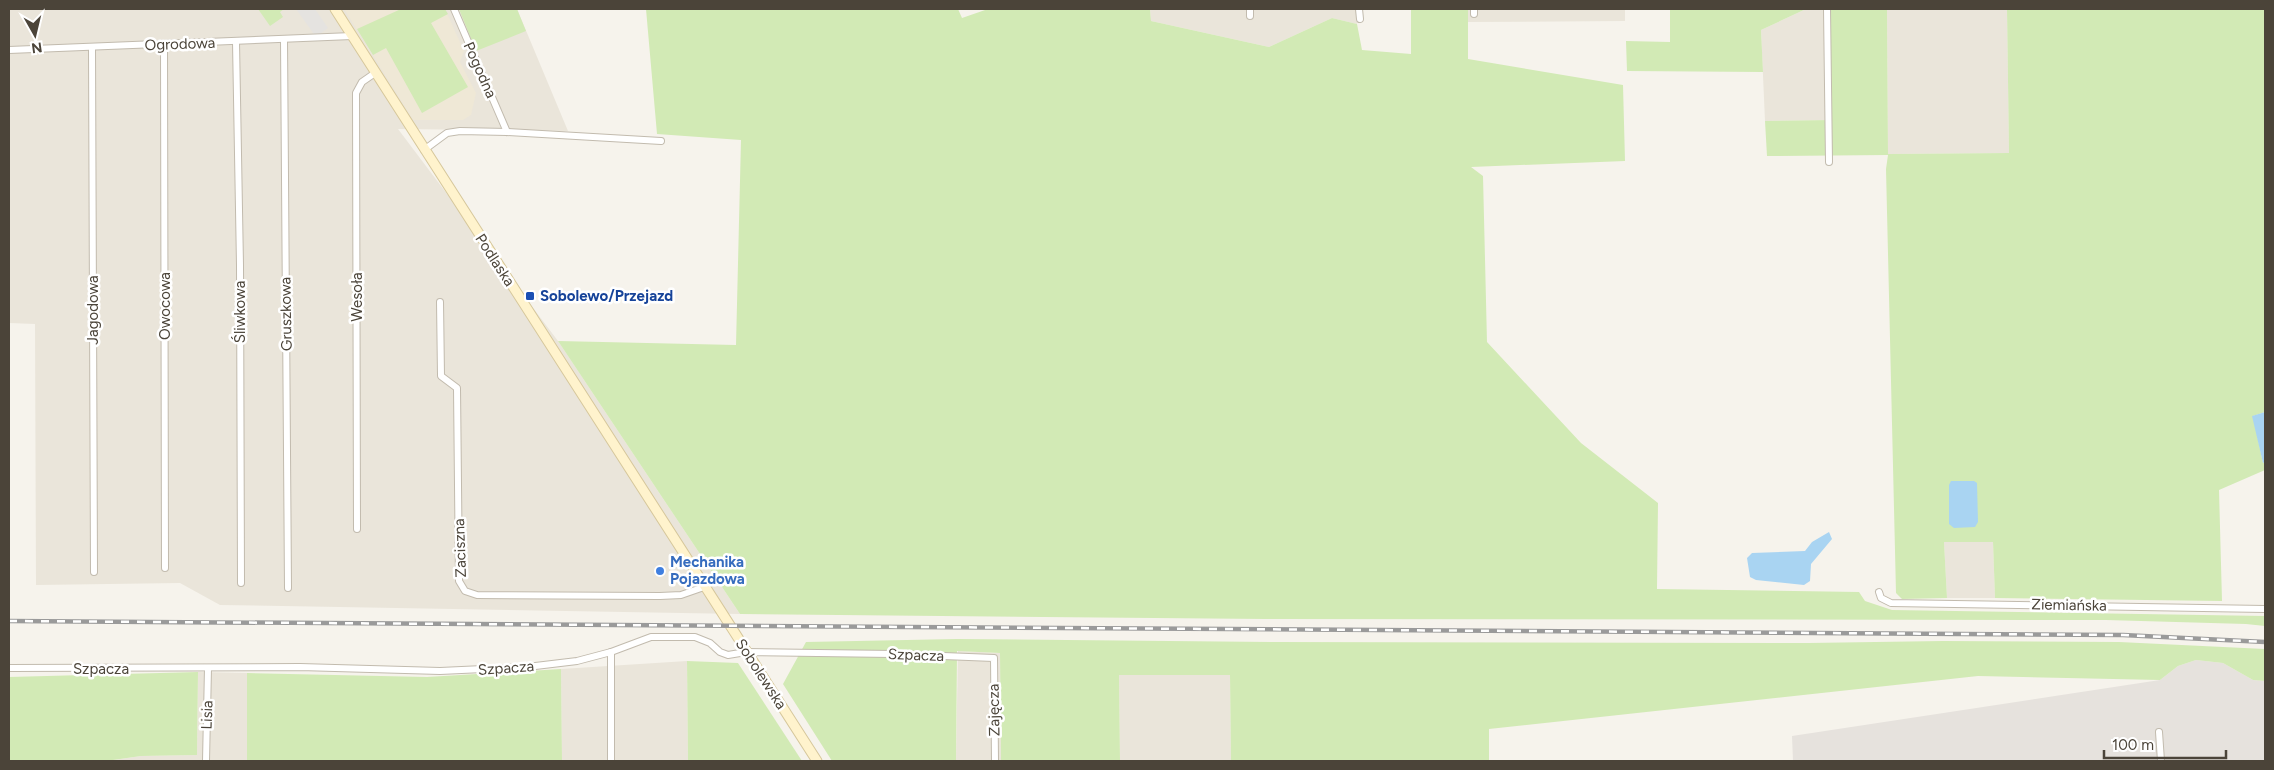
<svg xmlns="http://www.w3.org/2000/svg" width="2274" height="770" viewBox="0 0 2274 770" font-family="Figtree,sans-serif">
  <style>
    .residential { fill: #eae5da }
    .industrial { fill: #e6e2dd }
    .education { fill: #efe8d6 }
    .green { fill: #d2eab5 }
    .parking { fill: #e5e3e0 }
    .water { fill: #a9d4f2 }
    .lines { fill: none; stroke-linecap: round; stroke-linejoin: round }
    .street-casing { stroke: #c2bbae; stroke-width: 8 }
    .secondary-casing { stroke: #d6c79b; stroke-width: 11 }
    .street { stroke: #fff; stroke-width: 6 }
    .secondary { stroke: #fff3cd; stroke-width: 9 }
    .rail-casing { stroke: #9a9a9a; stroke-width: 4.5 }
    .rail { stroke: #fff; stroke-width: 2.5; stroke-dasharray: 8; stroke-linecap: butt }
    .transit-dot { fill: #1a4fb4; stroke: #fff; stroke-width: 2 }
    .shop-dot { fill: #3f7fe0; stroke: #fff; stroke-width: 2 }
    .labels { text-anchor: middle; stroke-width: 5; stroke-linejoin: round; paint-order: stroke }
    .street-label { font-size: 15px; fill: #4b4439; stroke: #fff }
    .transit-label { font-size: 15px; font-weight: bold; fill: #164399; stroke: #fff; text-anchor: start }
    .shop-label { font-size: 15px; font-weight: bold; fill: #366cbe; stroke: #fff; text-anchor: start }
  </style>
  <rect width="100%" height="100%" fill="#f6f3ec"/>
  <g class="residential">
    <path d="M9 9H517L568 131 398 129 558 341 740 614 220 605 180 583 36 585 35 324 9 323Z"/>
    <path d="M1150 9H1357V24L1332 18 1269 47 1151 21Z"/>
    <path d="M1468 9H1625V21L1468 22Z"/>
    <path d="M1806 9H1830L1833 120 1765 121 1761 30Z"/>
    <path d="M1887 9H2007L2009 153 1888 154Z"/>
    <path d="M1944 542H1993L1995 598H1947Z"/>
    <path d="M958 651 1000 653 1001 761H956Z"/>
    <path d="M687 661 688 761H562L561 669Z"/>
    <path d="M198 672 247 673V761H106L141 756 197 755Z"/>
    <path d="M1119 675H1230L1231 761H1120Z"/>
  </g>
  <path class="industrial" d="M2196 660 2223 663 2253 680 2265 681V761H1793L1792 736 2160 680 2178 666Z"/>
  <path class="education" d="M344 9H445L464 51 460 62 476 93 471 115 463 120H413Z"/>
  <g class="green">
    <path d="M258 9H284L280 12 283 17 270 26Z"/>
    <path d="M401 9H445L448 14 431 23 468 87 422 113 386 48 373 55 357 29Z"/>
    <path d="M459 9H517L526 31 476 51Z"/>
    <path d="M646 9H958L962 18 988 9H1150L1151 21 1269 47 1332 18 1357 24 1362 50 1411 54V9H1468V59L1623 85 1625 161 1471 167 1483 176 1487 342 1581 443 1658 503 1657 589 1859 592 1865 601 1892 610 2265 616V626L2246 624 2106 620 1265 619 740 614 558 341 736 345 741 140 657 134Z"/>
    <path d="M1670 9H1806L1761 30 1763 72 1627 71 1626 41 1670 42Z"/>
    <path d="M1830 9H1887L1888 154 2009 153 2007 9H2265V412L2253 416 2263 463 2265 462V470L2219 490 2222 601 1995 598 1993 542H1944L1947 598 1902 599 1896 593 1886 169 1888 155 1767 156 1765 121 1832 120Z"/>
    <path d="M957 639 1271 642 1808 643 1943 641 2119 642 2265 649V681L2253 680 2223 663 2196 660 2178 666 2160 680 1978 676 1489 729V761H1231L1230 675H1119L1120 761H1001L1000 653 957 651 956 761H832L783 684 806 642Z"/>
    <path d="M687 661 738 663 802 761H688Z"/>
    <path d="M561 669 562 761H247V673L427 677Z"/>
    <path d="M198 672 197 755 141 756 106 761H9V677Z"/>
  </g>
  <path class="parking" d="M296 9H315L328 28 316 37Z"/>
  <g class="water">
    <path d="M2265 412V462L2263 463 2252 416Z"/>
    <path d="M1951 481H1974L1977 483 1978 522 1975 527 1954 528 1949 524V485Z"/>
    <path d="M1829 532 1832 539 1811 564 1810 581 1804 585 1756 580 1750 577 1747 558 1752 553 1805 551 1812 542Z"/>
  </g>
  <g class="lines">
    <g class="street-casing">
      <g id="street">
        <path d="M454 9 507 132"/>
        <path d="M1250 9V16"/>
        <path d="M1359 9 1360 19"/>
        <path d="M1474 9V14"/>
        <path d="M1827 9 1829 162"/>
        <path d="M284 40 288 588"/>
        <path d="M236 42 240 265 241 583"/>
        <path d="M164 44 165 568"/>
        <path d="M92 48 94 572"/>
        <path d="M9 50 352 36"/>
        <path d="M424 150 447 133 460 131 507 132 661 141"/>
        <path d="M440 302 441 376 457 388 459 581 465 591 477 595 660 596 681 595 704 587"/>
        <path d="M357 529 356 93 362 82 375 73"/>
        <path d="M1879 592 1881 598 1891 603 2265 609"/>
        <path d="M611 652V761"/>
        <path d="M9 668 300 667 440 671 527 667 577 661 611 652 651 637H695L710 643 720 652 728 655 746 652 893 654 994 658 995 761"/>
        <path d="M2159 732 2161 761"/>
        <path d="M206 761 208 668"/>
      </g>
    </g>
    <g class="secondary-casing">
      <path id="secondary" d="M335 9 817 761"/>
    </g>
    <use href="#street" class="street"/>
    <use href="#secondary" class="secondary"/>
    <g class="rail-casing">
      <path id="rail" d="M9 621 2123 635 2265 642"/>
    </g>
    <use href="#rail" class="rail"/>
  </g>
  <rect class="transit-dot" x="525" y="291" width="10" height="10" rx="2.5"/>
  <circle class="shop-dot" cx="660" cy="571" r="5"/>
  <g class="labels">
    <g class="street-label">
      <text transform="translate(180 44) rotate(-2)" y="5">Ogrodowa</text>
      <text transform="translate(480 70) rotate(66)" y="5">Pogodna</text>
      <text transform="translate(495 260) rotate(57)" y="5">Podlaska</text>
      <text transform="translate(357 297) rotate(-90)" y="5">Wesoła</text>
      <text transform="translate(165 306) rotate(-90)" y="5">Owocowa</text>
      <text transform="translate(93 310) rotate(-90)" y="5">Jagodowa</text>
      <text transform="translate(240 312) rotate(-90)" y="5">Śliwkowa</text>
      <text transform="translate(286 314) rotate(-91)" y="5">Gruszkowa</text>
      <text transform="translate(460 548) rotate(-92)" y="5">Zaciszna</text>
      <text transform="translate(2069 605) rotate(1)" y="5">Ziemiańska</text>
      <text transform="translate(916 655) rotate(2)" y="5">Szpacza</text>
      <text transform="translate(506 668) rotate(-4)" y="5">Szpacza</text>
      <text x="101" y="674">Szpacza</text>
      <text transform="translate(761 674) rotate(57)" y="5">Sobolewska</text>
      <text transform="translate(994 710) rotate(-91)" y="5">Zajęcza</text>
      <text transform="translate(207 715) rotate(-88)" y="5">Lisia</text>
    </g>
    <g class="transit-label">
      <text x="540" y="301">Sobolewo/Przejazd</text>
    </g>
    <g class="shop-label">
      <text x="670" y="567">Mechanika<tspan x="670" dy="17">Pojazdowa</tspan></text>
    </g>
  </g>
  <rect width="2274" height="770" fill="none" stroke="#4b4439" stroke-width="20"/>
  <g transform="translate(35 35) rotate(172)" stroke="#ffffff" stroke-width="4" paint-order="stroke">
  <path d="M0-4L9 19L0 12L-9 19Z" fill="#4b4439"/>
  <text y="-8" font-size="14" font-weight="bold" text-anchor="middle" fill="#4b4439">N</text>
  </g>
  <path d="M2104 750v8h122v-8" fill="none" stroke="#4b4439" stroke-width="2.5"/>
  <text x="2112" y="750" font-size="15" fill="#4b4439" stroke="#ffffff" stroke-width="4" paint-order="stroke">100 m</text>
</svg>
